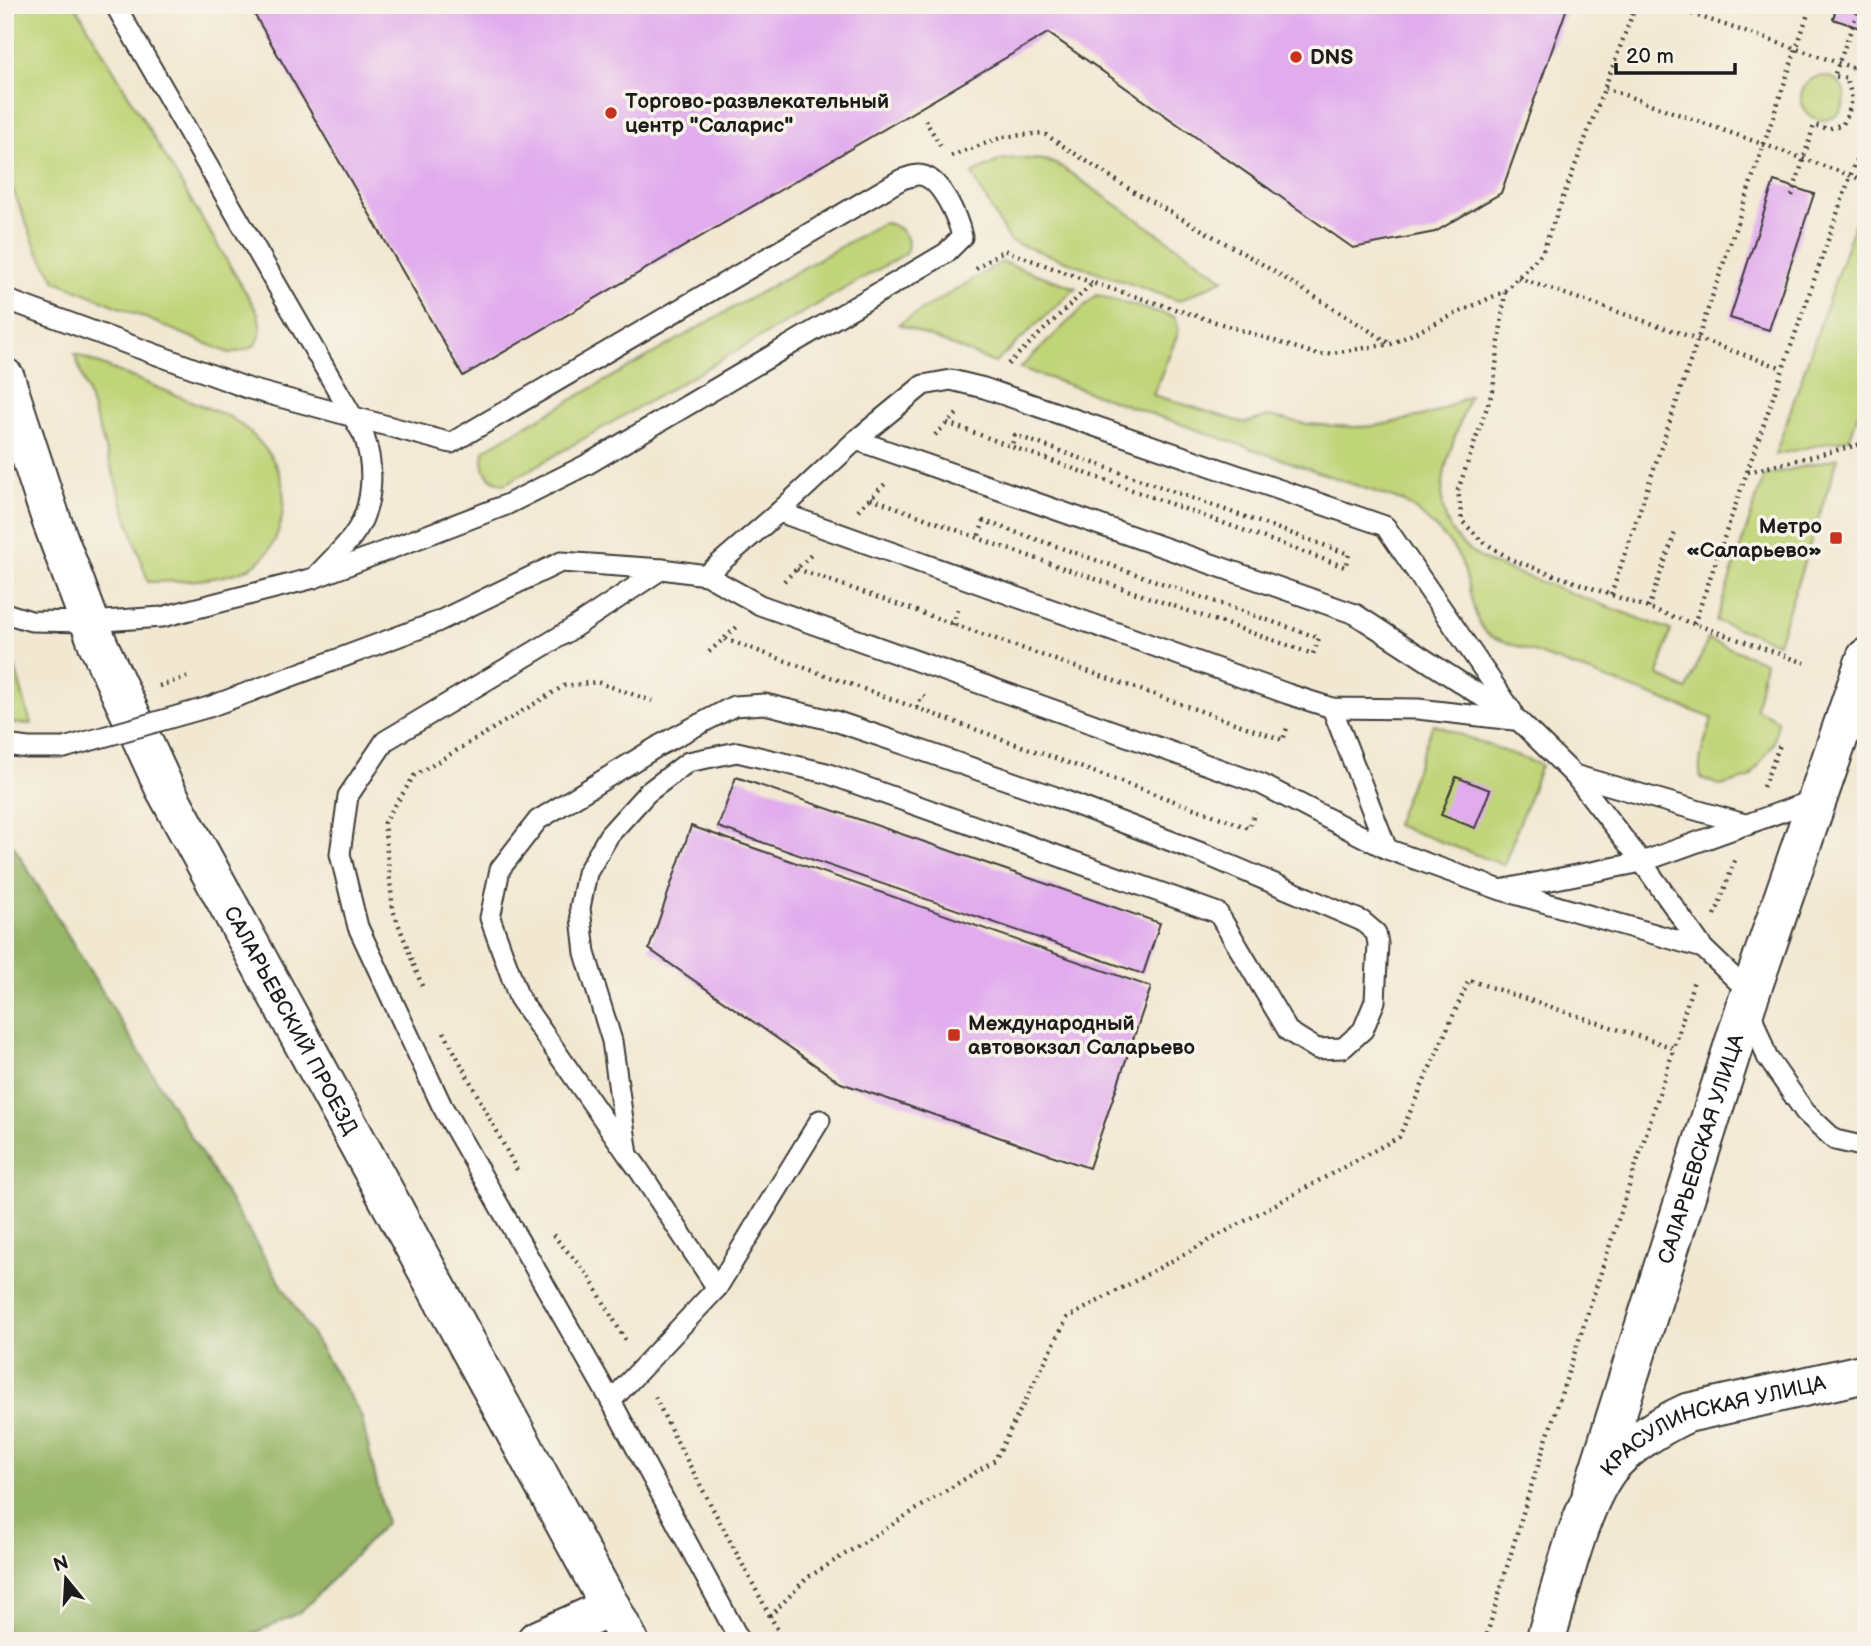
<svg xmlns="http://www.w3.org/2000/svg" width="1871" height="1646" viewBox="0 0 1871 1646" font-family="'Balsamiq Sans',sans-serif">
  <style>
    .green { fill: #c0d478; stroke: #6e784a; stroke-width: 2 }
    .forest { fill: #98b668; stroke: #5a6942; stroke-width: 2 }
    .building { fill: #e1abee }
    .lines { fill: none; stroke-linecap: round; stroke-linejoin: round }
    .service-casing { stroke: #3c3b37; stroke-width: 23 }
    .minor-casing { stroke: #3c3b37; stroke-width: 42 }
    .tertiary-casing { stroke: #3c3b37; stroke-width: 42 }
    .path { stroke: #3c3b37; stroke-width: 4.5; stroke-dasharray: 2 5; stroke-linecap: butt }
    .service { stroke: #fff; stroke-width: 19 }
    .minor { stroke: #fff; stroke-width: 38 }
    .tertiary { stroke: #fff; stroke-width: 38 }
    .service-bridge-casing { stroke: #3c3b37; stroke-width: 23; stroke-linecap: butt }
    .service-bridge { stroke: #fff; stroke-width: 19 }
    .poi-dot { fill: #c8321e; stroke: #f7f3e8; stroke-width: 2.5 }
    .labels { text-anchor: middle; stroke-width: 7; stroke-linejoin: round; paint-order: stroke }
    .poi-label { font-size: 21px; font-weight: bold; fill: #1c1c1c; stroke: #f7f3e8; text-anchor: start }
    .street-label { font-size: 21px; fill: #1c1c1c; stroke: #f7f3e8 }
  </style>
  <rect width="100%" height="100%" fill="#f7f3e8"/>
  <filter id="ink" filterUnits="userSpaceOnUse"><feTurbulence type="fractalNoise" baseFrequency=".0143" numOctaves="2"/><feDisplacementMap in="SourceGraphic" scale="14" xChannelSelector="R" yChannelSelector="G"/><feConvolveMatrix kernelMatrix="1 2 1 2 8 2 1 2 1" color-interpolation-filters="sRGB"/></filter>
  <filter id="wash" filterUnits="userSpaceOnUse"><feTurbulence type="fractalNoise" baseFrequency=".00686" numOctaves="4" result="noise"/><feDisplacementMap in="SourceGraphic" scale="28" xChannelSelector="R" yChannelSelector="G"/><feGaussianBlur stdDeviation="1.57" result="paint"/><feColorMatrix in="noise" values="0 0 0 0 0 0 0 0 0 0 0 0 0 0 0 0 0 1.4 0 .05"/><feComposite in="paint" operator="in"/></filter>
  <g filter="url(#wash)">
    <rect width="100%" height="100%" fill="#f2e8d2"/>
    <g class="green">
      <path d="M5 5H75L258 313C265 341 258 350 229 353L56 281 37 250 5 170Z"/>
      <circle cx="1823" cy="98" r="22"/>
      <path d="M1015 158 1045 160 1060 166 1224 279 1179 301 1009 241 972 174 1000 160Z"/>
      <path d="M1866 218V390L1850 438 1775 455 1856 220Z"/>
      <path d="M882 223C899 223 914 238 905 254L505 484C486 481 481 469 484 451L489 447Z"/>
      <path d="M1002 262 1076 288 995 363 899 324Z"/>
      <path d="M1096 295 1175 317 1179 331 1153 395 1245 423 1269 416 1307 424 1355 427 1376 426 1435 413 1469 396C1449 459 1411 524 1490 563L1671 630 1658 675 1687 690 1708 639 1765 662 1756 709 1778 720 1774 743 1750 778 1721 786 1701 778C1696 758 1707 738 1712 718L1490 636C1470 620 1471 584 1461 561 1453 542 1421 513 1404 502L1020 368Z"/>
      <path d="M75 354 230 417C252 432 273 452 281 478 289 507 278 555 249 568 218 582 181 581 148 582Z"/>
      <path d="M1838 458 1778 643 1716 621 1764 476Z"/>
      <path d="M5 641 8 642 31 724 5 723Z"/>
      <path d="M1433 724 1541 765 1504 865 1395 825Z"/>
    </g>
    <path class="forest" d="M5 842 13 845 361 1415 386 1523 301 1612 238 1641H5Z"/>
    <g id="blocks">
      <g class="building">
        <path d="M249 5H1568L1501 193 1435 232 1353 248 1048 33 463 376Z"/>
        <path d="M1837 5H1866V30L1833 19Z"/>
        <path d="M1774 181 1814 194 1769 330 1730 318Z"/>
        <path d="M736 777 1160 923 1143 974 718 827Z"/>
        <path d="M1456 777 1490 790 1475 828 1441 815Z"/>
        <path d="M691 826 1151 987 1089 1168 841 1083 649 949Z"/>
      </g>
    </g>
  </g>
  <g filter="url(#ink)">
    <use href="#blocks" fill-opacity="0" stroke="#3c3b37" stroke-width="2"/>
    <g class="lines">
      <g class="service-casing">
        <g id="service">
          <path d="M115 5 364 436C375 468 374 509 352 537 342 550 329 562 318 574"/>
          <path d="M5 299 250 389 451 443 902 179C907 178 913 175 918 175 940 175 958 218 962 237L946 253 586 465 506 505 314 578 162 617 89 622 31 621 5 613"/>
          <path d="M856 440 1355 614 1518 720 1574 775 1642 862 1703 948 1750 993"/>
          <path d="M779 512 1288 694 1332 708 1418 709 1514 720"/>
          <path d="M662 569 567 632 385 741 348 796 340 854 358 927 442 1106 611 1401 740 1641"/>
          <path d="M706 575 779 512 856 440 923 385 951 380 984 388 1385 526 1512 711"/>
          <path d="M209 707 437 622 561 562 662 569 706 575 760 605 1261 784 1387 849 1501 890 1703 948"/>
          <path d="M1332 708 1387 849"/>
          <path d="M5 745 28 748H64"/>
          <path d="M1574 775 1748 825"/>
          <path d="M1505 889 1642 862 1817 799"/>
          <path d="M1750 1010 1767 1057 1805 1112 1835 1140 1866 1147"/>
          <path d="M628 1155 612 1041 585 953 580 908 587 873 609 835 647 793 688 762 737 752 826 773 1218 913 1288 1031 1317 1049 1343 1048 1363 1030 1375 1001 1378 944 1376 933 1362 921 1202 853 1053 796 906 745 835 721 765 704 734 706 660 745 538 820 500 869 490 918 519 998 628 1155 637 1167 717 1288"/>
          <path d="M611 1401 717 1288 820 1120"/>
        </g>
      </g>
      <g class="minor-casing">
        <g id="minor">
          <path id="s1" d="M1592 1492 1747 1003 1866 658"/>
          <path d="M536 1641 611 1607"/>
        </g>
      </g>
      <g class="tertiary-casing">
        <g id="tertiary">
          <path id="s2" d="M5 378 51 519 98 644 164 787 629 1641"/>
          <path id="s3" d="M1545 1641C1561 1591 1578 1510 1608 1469 1626 1446 1661 1425 1687 1413L1866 1373"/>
        </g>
      </g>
      <g class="path">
        <path d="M1665 5 1866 72"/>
        <path d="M1605 88 1866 181"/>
        <path d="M925 120 943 150"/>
        <path d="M951 156 1003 137 1043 133 1131 190 1257 261 1391 344"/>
        <path d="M1792 196 1814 125 1828 129 1843 124C1853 103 1854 100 1846 78L1834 76 1860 5"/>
        <path d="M976 269 1004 250 1093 283"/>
        <path d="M1518 278 1783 368"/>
        <path d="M1505 292 1493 390 1458 490 1462 521 1482 541 1512 560 1805 663"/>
        <path d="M1008 364 1093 283 1319 355 1391 344 1505 291 1542 253 1636 5"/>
        <path d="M947 423 1345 567 1349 554 1015 435 1011 448"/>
        <path d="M935 435 959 412"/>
        <path d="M1748 472 1866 443"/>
        <path d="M871 498 994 544 1313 654 1319 638 984 521 978 538"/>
        <path d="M858 510 887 482"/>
        <path d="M797 569 1283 740 1288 725"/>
        <path d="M784 581 811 555"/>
        <path d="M1611 595 1811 5"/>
        <path d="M1648 608 1675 533"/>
        <path d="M1694 624 1866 131"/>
        <path d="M953 625 958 609 961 610"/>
        <path d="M725 639 1249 828 1255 812"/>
        <path d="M709 652 737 627"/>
        <path d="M159 686 187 677"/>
        <path d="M917 708 922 696 925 697"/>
        <path d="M1763 787 1780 745"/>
        <path d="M1715 915 1735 860"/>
        <path d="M422 986 393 910 384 823 414 776 564 686 597 682 652 701"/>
        <path d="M444 1032 518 1172"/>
        <path d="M553 1235 588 1275 627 1343"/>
        <path d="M655 1397 672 1432 770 1616"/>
        <path d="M784 1641 770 1616 807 1578 995 1460 1067 1318 1399 1137 1469 980 1674 1048 1694 980"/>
        <path d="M1485 1641 1528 1496 1674 1048"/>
      </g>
      <use href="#service" class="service"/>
      <use href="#minor" class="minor"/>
      <use href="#tertiary" class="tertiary"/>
      <g class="service-bridge-casing">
        <path id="service-bridge" d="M64 748 209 707"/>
      </g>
      <use href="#service-bridge" class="service-bridge"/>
    </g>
  </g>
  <g class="poi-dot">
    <circle cx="1296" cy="57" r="7"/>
    <circle cx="611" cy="113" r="7"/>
    <rect x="1829" y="531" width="14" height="14" rx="3.5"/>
    <rect x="947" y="1028" width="14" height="14" rx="3.5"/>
  </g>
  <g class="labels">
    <g class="poi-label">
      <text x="1310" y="64">DNS</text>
      <text x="625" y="108">Торгово-развлекательный<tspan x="625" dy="24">центр "Саларис"</tspan></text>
      <text x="1822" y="533" text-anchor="end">Метро<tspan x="1822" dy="24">«Саларьево»</tspan></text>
      <text x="968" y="1030">Международный<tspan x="968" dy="24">автовокзал Саларьево</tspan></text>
    </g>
    <g class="street-label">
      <text dy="7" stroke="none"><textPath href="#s2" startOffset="705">САЛАРЬЕВСКИЙ ПРОЕЗД</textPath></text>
      <text dy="7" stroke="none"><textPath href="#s1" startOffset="360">САЛАРЬЕВСКАЯ УЛИЦА</textPath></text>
      <text dy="7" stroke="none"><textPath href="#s3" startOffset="301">КРАСУЛИНСКАЯ УЛИЦА</textPath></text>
    </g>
  </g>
  <rect width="1871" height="1646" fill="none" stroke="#f7f3e8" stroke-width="28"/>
  <g transform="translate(66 1579) rotate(342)" stroke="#f7f3e8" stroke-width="5" paint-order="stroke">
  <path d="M0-5L12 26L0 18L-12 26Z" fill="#1c1c1c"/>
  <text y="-10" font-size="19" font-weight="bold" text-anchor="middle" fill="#1c1c1c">N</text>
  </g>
  <path d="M1616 63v10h119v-10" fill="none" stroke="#1c1c1c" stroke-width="3.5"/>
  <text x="1626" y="63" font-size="21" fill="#1c1c1c" stroke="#f7f3e8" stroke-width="5" paint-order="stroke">20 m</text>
</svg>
